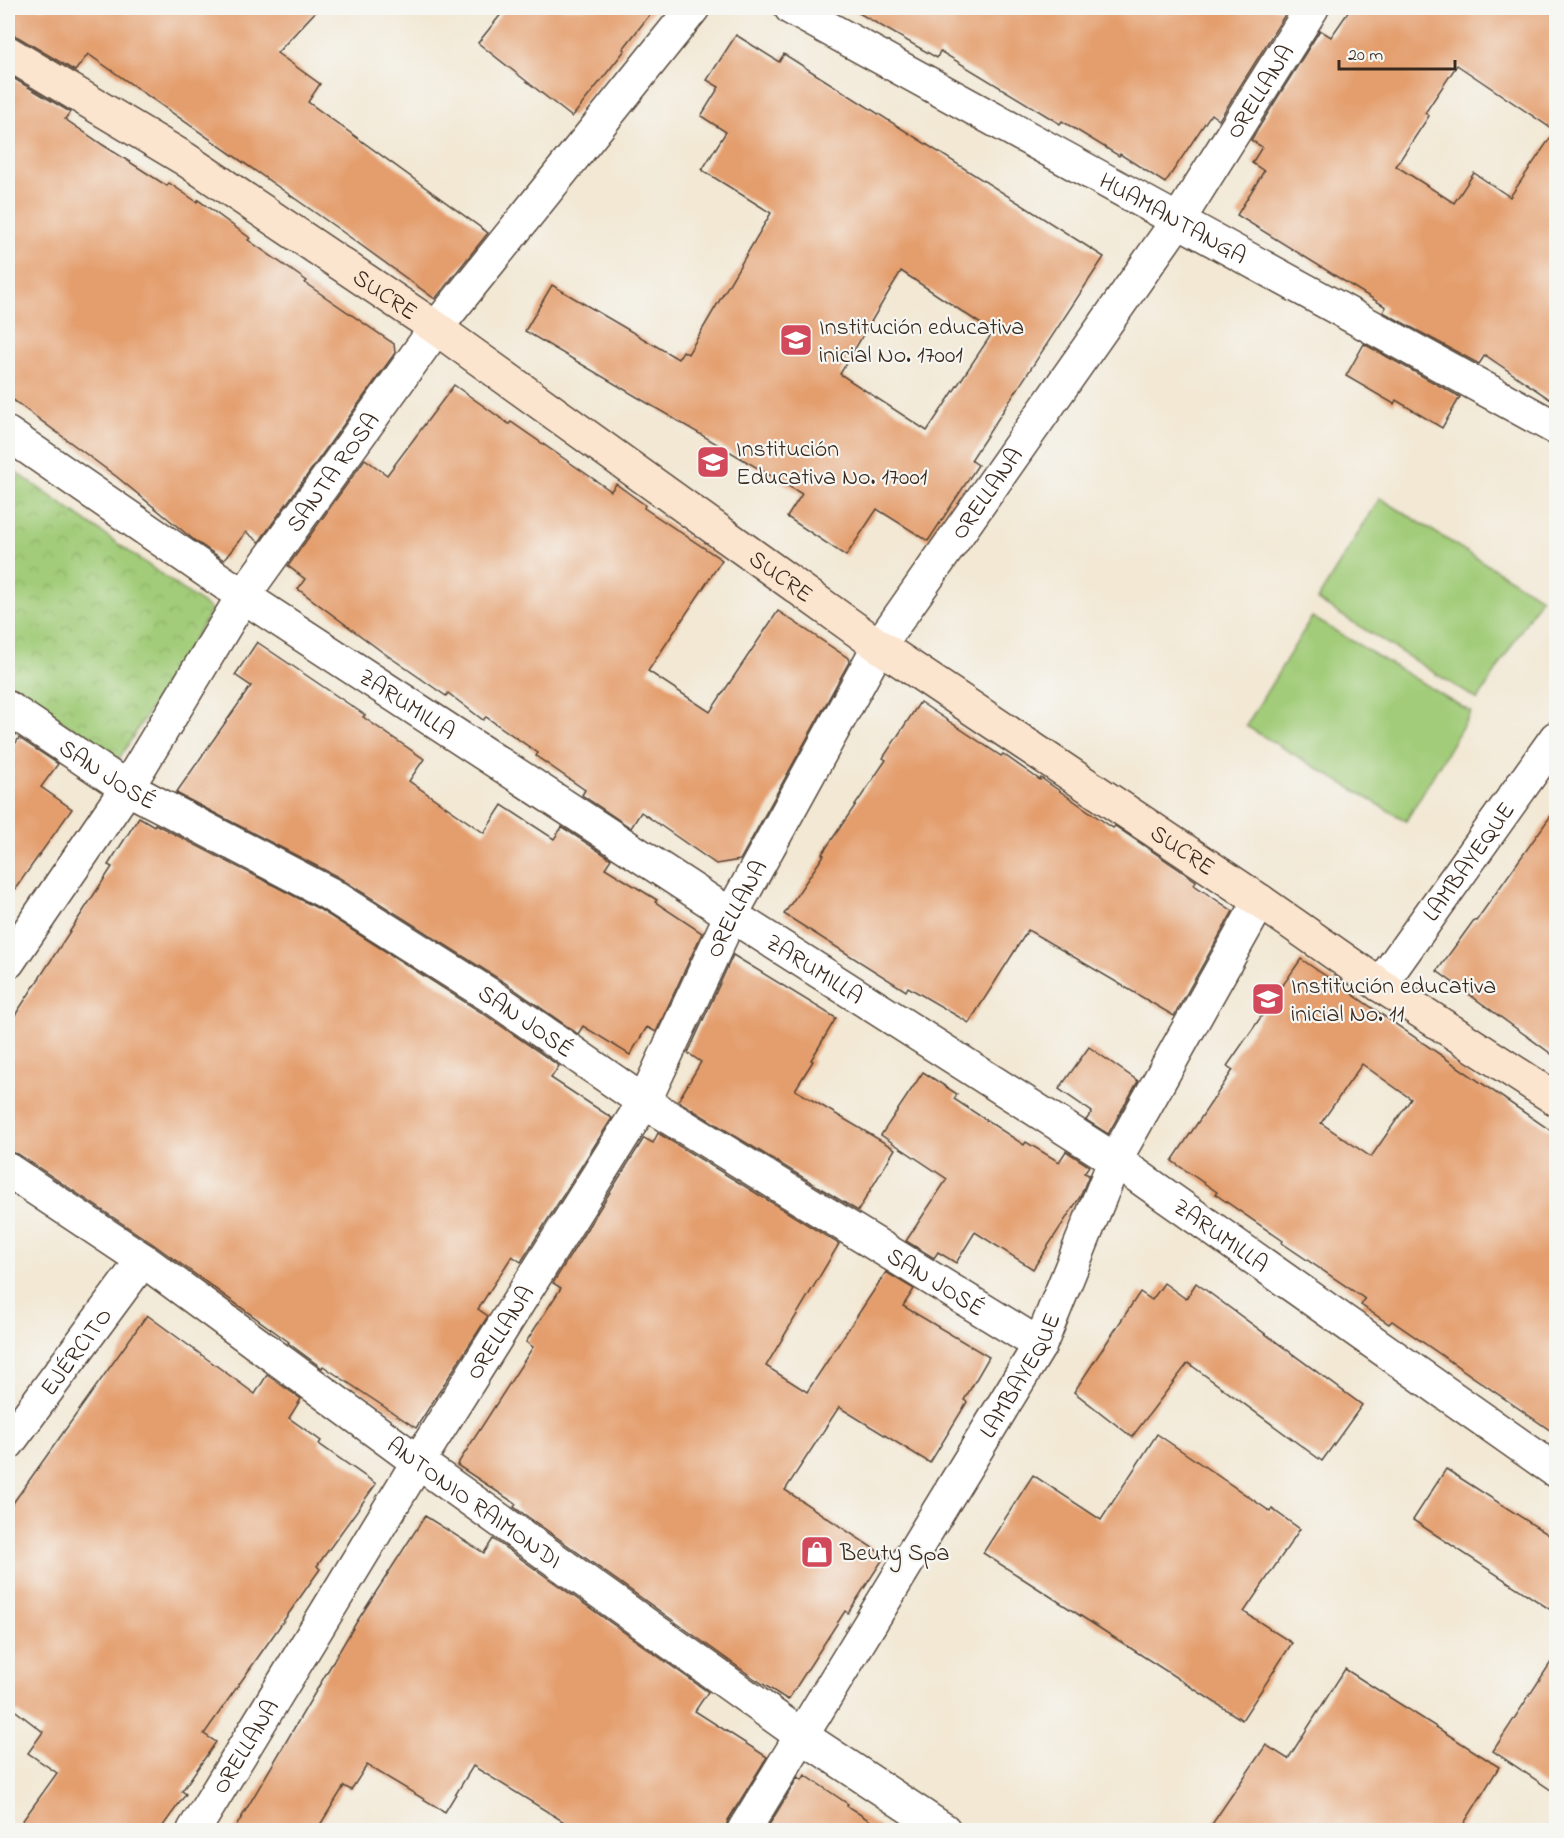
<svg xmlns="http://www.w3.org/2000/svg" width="1564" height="1838" viewBox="0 0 1564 1838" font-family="'Indie Flower',sans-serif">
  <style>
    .grass { fill: #a2cc79; stroke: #6e7b4c; stroke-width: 1.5 }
    .park { fill: url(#park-crowns); stroke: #6e7b4c; stroke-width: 1.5 }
    .building { fill: #e49e6d; fill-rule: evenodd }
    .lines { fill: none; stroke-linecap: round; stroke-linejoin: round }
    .street-casing { stroke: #564639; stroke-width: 36 }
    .secondary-casing { stroke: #564639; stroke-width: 36 }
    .street { stroke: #fff; stroke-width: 33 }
    .secondary { stroke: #fce5cf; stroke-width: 33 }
    .labels { text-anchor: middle; stroke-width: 4.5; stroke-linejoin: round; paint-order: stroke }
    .street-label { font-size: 24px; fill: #3b2a1e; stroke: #f6f6f2 }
    .poi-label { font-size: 24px; fill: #3b2a1e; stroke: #f6f6f2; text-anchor: start }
  </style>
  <defs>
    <pattern id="park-crowns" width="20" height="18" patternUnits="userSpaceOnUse" patternTransform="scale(1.5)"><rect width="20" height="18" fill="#a2cc79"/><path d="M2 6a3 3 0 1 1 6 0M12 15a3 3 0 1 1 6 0" fill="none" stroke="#8caf68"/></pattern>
  </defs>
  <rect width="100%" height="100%" fill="#f6f6f2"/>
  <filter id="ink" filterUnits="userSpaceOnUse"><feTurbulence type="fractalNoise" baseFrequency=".0167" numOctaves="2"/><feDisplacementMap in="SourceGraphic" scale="12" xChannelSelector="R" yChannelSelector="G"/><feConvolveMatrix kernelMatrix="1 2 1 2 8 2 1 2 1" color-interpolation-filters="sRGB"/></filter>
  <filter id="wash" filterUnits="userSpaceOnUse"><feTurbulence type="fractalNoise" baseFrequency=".008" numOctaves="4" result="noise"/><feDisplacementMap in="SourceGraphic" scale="24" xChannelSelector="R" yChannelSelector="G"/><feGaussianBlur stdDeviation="1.35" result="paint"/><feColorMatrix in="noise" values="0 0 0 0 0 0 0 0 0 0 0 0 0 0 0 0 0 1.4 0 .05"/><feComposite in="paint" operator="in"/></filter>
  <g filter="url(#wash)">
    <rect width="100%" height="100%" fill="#f2e8d4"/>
    <g class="grass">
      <path d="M1380 498 1541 598 1478 700 1317 600Z"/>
      <path d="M1312 617 1471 712 1406 821 1246 726Z"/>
    </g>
    <path class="park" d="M9 472H16L212 610 119 759 8 685Z"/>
    <g id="blocks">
      <g class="building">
        <path d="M16 8H319L277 53 320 84 308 102 488 233 435 299 340 230 88 54 75 71 18 37 8 34V21Z"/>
        <path d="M506 8H655L623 49 625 50 572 117 478 43Z"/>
        <path d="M850 8H1284L1288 10 1219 120 1211 114 1165 183 1120 154 1119 156 1062 121 1060 124 940 51 937 58Z"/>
        <path d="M1351 8H1557V404L1485 355 1479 364 1383 312 1386 307 1237 215 1264 171 1252 163 1262 147 1251 140 1320 30 1331 37ZM1457 65 1555 131 1510 197 1474 173 1454 203 1396 166 1429 116 1425 113Z"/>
        <path d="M736 35 779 62 784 54 1104 257 971 460 978 465 928 541 877 509 846 556 787 517 802 494 525 331 552 285 678 359 683 351 688 354 771 213 702 170 726 132 701 116 719 87 707 80ZM901 271 993 332 927 431 840 374Z"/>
        <path d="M8 75 70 112 65 119 103 145 167 186 169 183 197 202 198 200 250 238 248 240 307 281 305 283 394 344 395 353 259 542 246 532 224 560 194 540 117 477 8 396Z"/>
        <path d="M1364 344 1460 397 1442 428 1396 400 1394 404 1346 376Z"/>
        <path d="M454 385 509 424 511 422 611 491 616 484 645 505 644 508 722 560 648 671 710 712 778 611 848 658 849 662 740 860 716 864 641 812 631 828 582 795 585 790 536 756 538 753 486 717 483 720 448 693 446 696 381 651 298 589 305 579 288 566 365 459 387 475Z"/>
        <path d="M257 642 365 715 363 717 424 759 409 781 484 833 502 805 554 839 562 827 611 859 605 868 657 900 655 902 702 933 656 1032 647 1027 630 1055 583 1026 578 1034 504 982 338 877 176 793 251 686 235 675Z"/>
        <path d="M920 702 1001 756 1003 754 1040 780 1041 778 1113 828 1115 826 1196 881 1194 885 1233 911 1174 1016 1028 930 969 1023 908 987 906 991 784 914 824 855 822 854 886 760 883 758Z"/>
        <path d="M19 738 58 764 41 787 72 809 8 899V754Z"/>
        <path d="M1557 807V1058L1437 971 1474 920 1476 921Z"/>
        <path d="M139 817 154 826 155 824 319 909 484 1014 559 1066 551 1078 612 1118 521 1262 512 1256 478 1309 488 1316 416 1428 323 1366 322 1368 288 1343 289 1342 153 1244 18 1154 8 1152V1026L112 867 108 865Z"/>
        <path d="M733 955 836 1018 811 1060 813 1061 795 1090 895 1149 858 1211 678 1101 701 1062 688 1053Z"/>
        <path d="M1301 959 1557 1135V1435L1392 1321 1389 1324 1361 1305 1365 1299 1282 1243 1283 1241 1215 1194 1217 1192 1172 1161 1233 1070 1227 1066ZM1362 1064 1411 1099 1371 1157 1321 1123Z"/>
        <path d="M1089 1047 1138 1081 1108 1134 1086 1120 1092 1112 1059 1089Z"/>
        <path d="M923 1072 957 1094 954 1099 1024 1145 1026 1142 1059 1162 1066 1151 1089 1166 1084 1173 1089 1175 1080 1197 1033 1269 975 1232 956 1263 938 1252 934 1258 906 1241 947 1179 881 1135Z"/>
        <path d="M658 1133 839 1244 766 1366 807 1392 886 1272 914 1289 903 1306 989 1357 964 1400 967 1402 930 1463 839 1407 785 1490 885 1556 848 1613 845 1611 788 1700 755 1679 514 1507 516 1504 457 1465 533 1347 526 1342 561 1288 553 1283 644 1138 653 1143Z"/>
        <path d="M1164 1283 1186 1299 1196 1283 1362 1405 1322 1461 1188 1363 1132 1437 1074 1392 1140 1292 1152 1300Z"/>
        <path d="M147 1315 255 1394 267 1375 301 1399 289 1418 321 1441 319 1444 376 1484 317 1566 320 1569 204 1734 216 1742 182 1791 186 1794 160 1830H16L57 1773 28 1753 43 1732 8 1705V1510Z"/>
        <path d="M1157 1434 1271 1512 1272 1509 1300 1529 1244 1612 1292 1643 1242 1720 983 1553 1033 1475 1101 1520Z"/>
        <path d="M1446 1469 1557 1540V1614L1413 1520Z"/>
        <path d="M425 1516 484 1553 493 1539 708 1692 695 1711 767 1757 728 1820 725 1830H577L473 1766 445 1812 367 1765 351 1790 344 1786 317 1830H234L356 1623Z"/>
        <path d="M1557 1653V1794L1493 1751Z"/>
        <path d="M1345 1669 1499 1767 1460 1830H1208L1266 1745 1288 1759Z"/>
        <path d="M805 1775 848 1804 847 1806 884 1830H766L798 1777 802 1780Z"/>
      </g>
    </g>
  </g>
  <g filter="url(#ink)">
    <use href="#blocks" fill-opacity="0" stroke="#564639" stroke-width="1.5"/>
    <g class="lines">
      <g class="street-casing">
        <g id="street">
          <path id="s1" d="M791 8 1556 428"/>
          <path id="s2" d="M8 434 243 596 731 915 1115 1160 1556 1471"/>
          <path id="s3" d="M8 708 127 788 328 893 494 998 644 1102 1040 1345"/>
          <path id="s4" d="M8 962 127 788 243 596 436 328 693 8"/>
          <path id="s5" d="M1380 985 1556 738"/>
          <path id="s6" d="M8 1170 143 1260 418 1462 802 1736 944 1830"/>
          <path id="s7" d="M8 1443 143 1260"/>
          <path id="s8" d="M194 1830 418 1462 644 1102 731 915 879 646 1179 219 1312 8"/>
          <path id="s9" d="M744 1830 1040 1345 1115 1160 1260 901"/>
        </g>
      </g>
      <g class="secondary-casing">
        <g id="secondary">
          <path id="s10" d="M8 53 185 159 436 328 879 646 1260 901 1380 985 1556 1099"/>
        </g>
      </g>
      <use href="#street" class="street"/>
      <use href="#secondary" class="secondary"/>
    </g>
  </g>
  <defs>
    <g id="school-square" transform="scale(1.725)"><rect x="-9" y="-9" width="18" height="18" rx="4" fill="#d1495b" stroke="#f6f6f2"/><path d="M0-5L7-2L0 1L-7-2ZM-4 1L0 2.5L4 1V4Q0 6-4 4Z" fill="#fff"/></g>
    <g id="shop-square" transform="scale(1.725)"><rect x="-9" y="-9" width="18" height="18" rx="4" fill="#d1495b" stroke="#f6f6f2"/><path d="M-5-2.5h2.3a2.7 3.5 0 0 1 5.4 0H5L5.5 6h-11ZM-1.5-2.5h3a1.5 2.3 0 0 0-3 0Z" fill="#fff"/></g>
  </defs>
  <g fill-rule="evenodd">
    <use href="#school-square" x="796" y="340"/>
    <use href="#school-square" x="713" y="462"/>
    <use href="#school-square" x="1268" y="999"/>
    <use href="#shop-square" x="817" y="1552"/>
  </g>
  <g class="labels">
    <g class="street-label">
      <text dy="8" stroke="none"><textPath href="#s8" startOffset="2042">ORELLANA</textPath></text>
      <text dy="8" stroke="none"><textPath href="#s1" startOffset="436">HUAMANTANGA</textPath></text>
      <text dy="8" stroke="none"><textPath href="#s10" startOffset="448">SUCRE</textPath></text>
      <text dy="8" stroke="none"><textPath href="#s4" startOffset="588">SANTA ROSA</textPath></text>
      <text dy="8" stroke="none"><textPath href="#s8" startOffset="1556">ORELLANA</textPath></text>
      <text dy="8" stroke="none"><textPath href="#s10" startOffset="934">SUCRE</textPath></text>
      <text dy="8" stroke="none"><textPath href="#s2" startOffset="482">ZARUMILLA</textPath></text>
      <text dy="8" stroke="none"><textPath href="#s3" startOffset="120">SAN JOSÉ</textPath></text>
      <text dy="8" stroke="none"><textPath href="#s10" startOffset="1420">SUCRE</textPath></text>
      <text dy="8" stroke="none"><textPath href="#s5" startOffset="152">LAMBAYEQUE</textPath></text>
      <text dy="8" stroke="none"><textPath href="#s8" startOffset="1070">ORELLANA</textPath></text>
      <text dy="8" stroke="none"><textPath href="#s2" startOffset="968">ZARUMILLA</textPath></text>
      <text dy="8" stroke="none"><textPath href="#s3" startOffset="606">SAN JOSÉ</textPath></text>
      <text dy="8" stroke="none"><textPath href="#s2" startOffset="1454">ZARUMILLA</textPath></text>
      <text dy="8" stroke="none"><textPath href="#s3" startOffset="1092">SAN JOSÉ</textPath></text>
      <text dy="8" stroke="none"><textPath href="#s8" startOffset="584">ORELLANA</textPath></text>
      <text dy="8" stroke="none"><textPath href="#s7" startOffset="114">EJÉRCITO</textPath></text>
      <text dy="8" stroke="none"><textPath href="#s9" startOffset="532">LAMBAYEQUE</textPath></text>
      <text dy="8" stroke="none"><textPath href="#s6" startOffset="573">ANTONIO RAIMONDI</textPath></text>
      <text dy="8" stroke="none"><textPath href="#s8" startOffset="98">ORELLANA</textPath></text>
    </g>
    <g class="poi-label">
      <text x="819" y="334">Institución educativa<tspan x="819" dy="28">inicial No. 17001</tspan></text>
      <text x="736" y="456">Institución<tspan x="736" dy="28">Educativa No. 17001</tspan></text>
      <text x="1291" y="993">Institución educativa<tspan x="1291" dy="28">inicial No. 11</tspan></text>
      <text x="840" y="1560">Beuty Spa</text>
    </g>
  </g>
  <rect width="1564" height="1838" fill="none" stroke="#f6f6f2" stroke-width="30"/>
  <path d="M1339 60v9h116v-9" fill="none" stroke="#3b2a1e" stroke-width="3"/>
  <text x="1348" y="60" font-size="18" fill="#3b2a1e" stroke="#f6f6f2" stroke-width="4.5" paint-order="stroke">20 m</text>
</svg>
